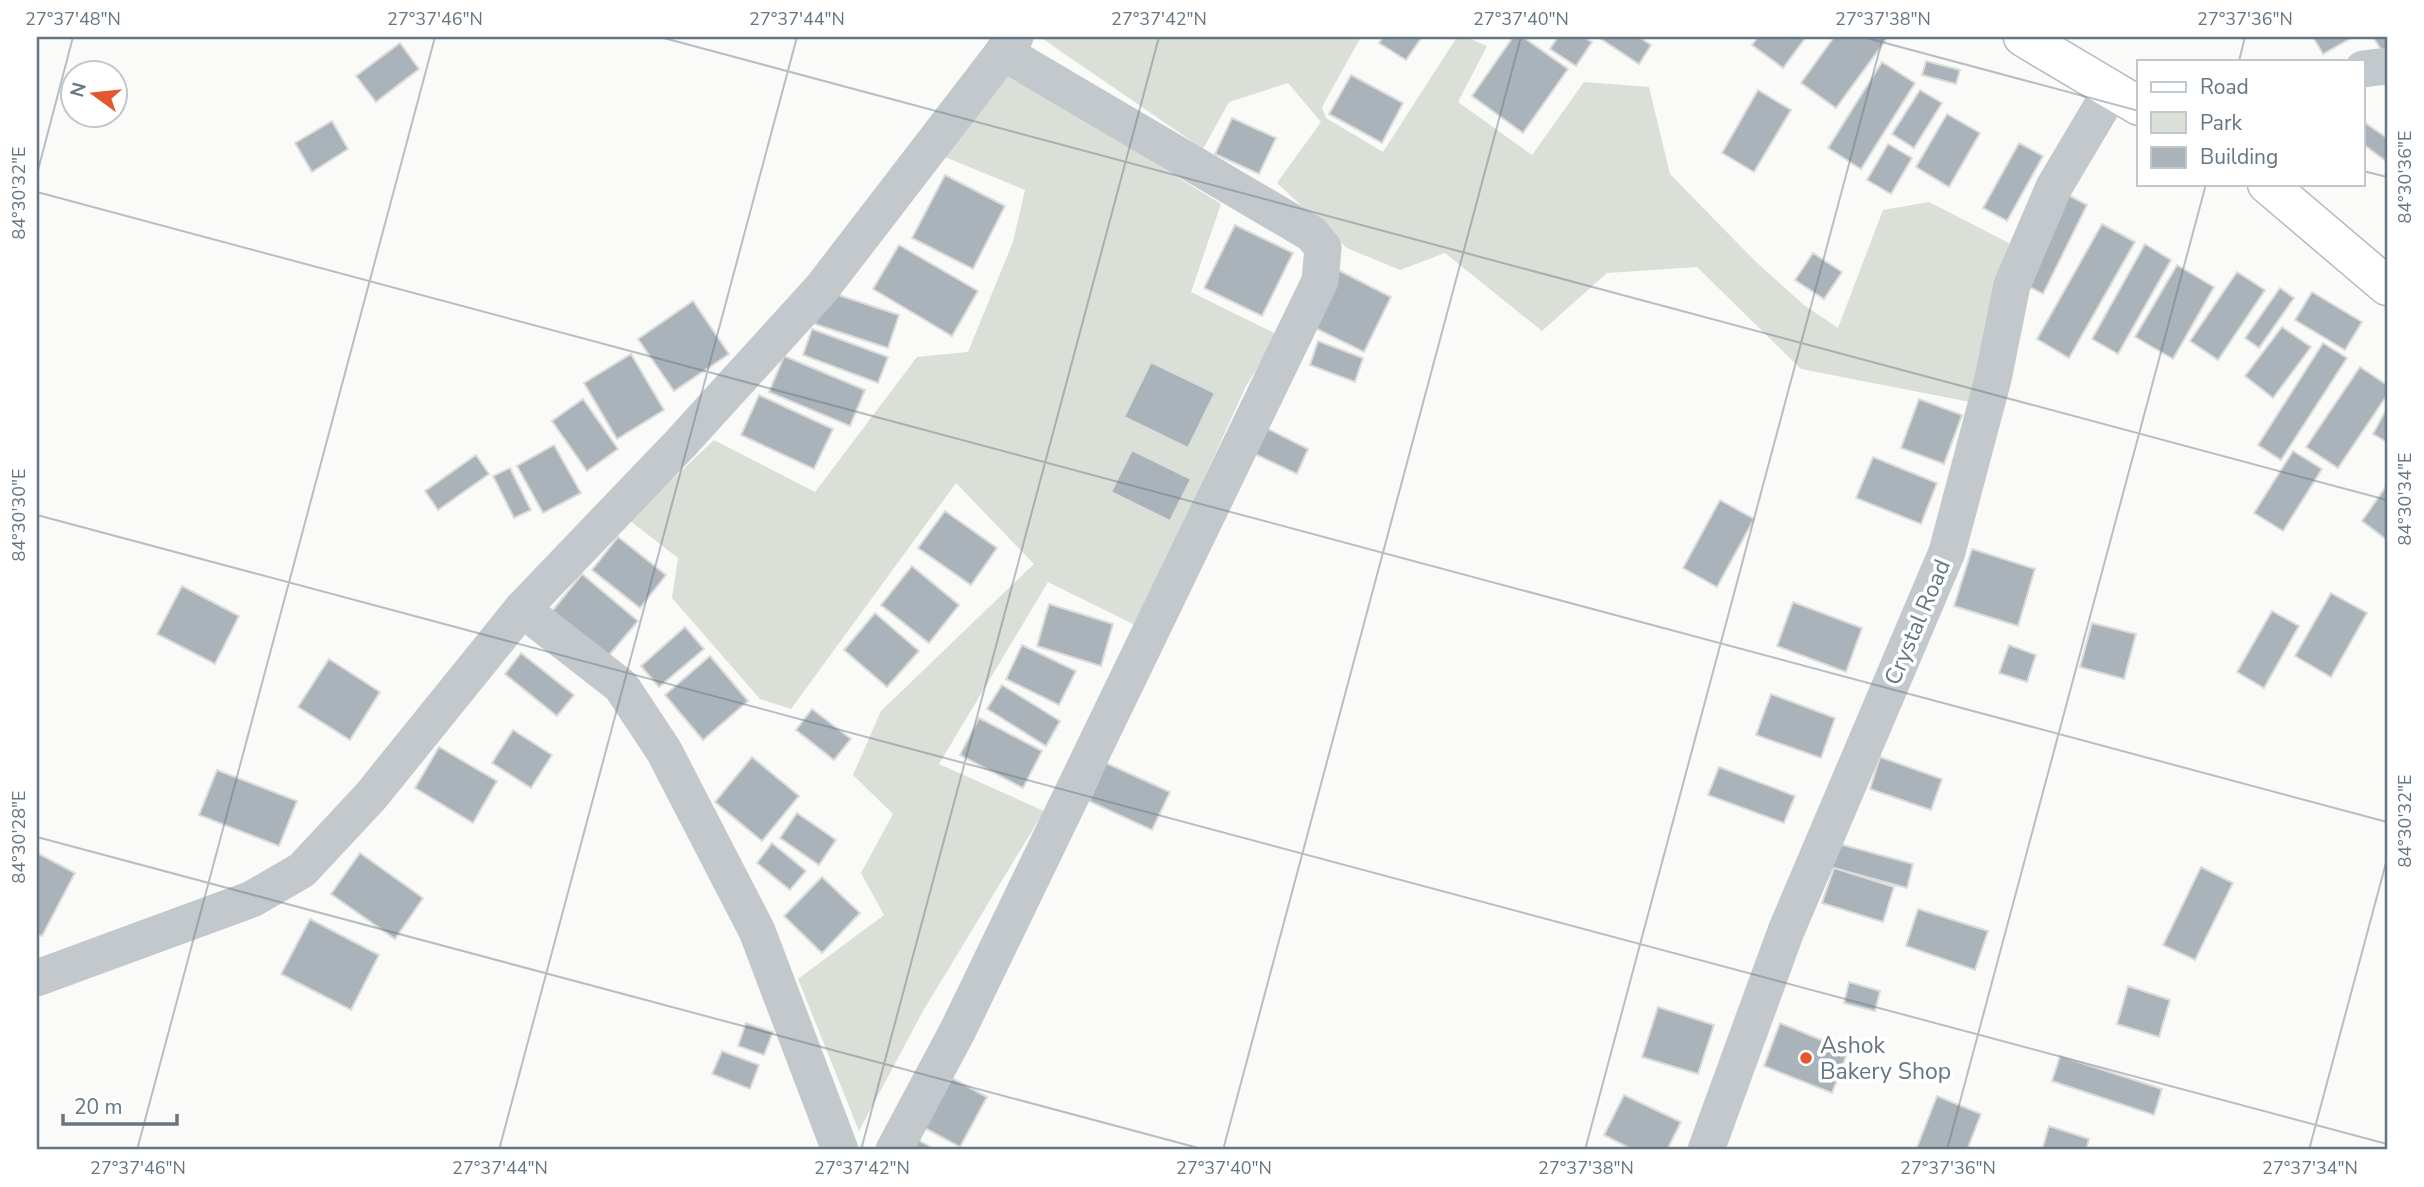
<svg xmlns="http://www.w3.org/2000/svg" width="2424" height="1187" viewBox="0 0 2424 1187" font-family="'Nunito Sans',sans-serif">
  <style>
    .green { fill: #dadfd7 }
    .building { fill: #aab3b9; stroke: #dcdcda; stroke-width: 2 }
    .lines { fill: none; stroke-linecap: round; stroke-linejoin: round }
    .secondary-casing { stroke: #b3babf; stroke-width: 41 }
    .street { stroke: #c3c8cc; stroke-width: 37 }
    .secondary { stroke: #fff; stroke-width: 38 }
    .ticks { fill: none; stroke: #657683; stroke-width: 2; stroke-opacity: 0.45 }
    .poi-dot { fill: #e4572e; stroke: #fff; stroke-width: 2.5 }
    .labels { text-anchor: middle; stroke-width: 7; stroke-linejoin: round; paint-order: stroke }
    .street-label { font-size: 23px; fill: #657683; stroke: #fff }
    .poi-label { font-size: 23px; fill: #657683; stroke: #fff; text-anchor: start }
    .neatline { fill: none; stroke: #657683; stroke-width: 2.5 }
    .ticks-label { font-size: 18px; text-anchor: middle; fill: #657683 }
  </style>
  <rect width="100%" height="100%" fill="#fafaf8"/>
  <g class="green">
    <path d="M1040 37H1361L1322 107 1326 118 1383 152 1457 37H1466L1487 46 1458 102 1532 155 1584 82 1649 87 1670 174 1755 261 1804 305 1838 328 1883 210 1929 202 2009 243 1970 402 1801 369 1697 267 1607 273 1542 331 1445 253 1400 270 1347 248 1277 183 1321 122 1288 83 1229 102 1203 149Z"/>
    <path d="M1008 72 1221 204 1191 292 1278 335 1246 386 1137 626 1048 582 939 764 1044 811 923 1011 859 1131 798 979 884 915 861 873 893 814 853 775 881 711 1034 564 956 483 791 709 760 699 672 598 678 558 629 520 714 440 815 492 917 357 968 352 1013 242 1025 190 945 157Z"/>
  </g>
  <g class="building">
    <path d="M1383 37H1422L1406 60 1379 43Z"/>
    <path d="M1513 37H1523L1568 69 1523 133 1472 96Z"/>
    <path d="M1558 37H1583L1592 42 1576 66 1550 49Z"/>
    <path d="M1598 37H1639L1651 45 1639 64Z"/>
    <path d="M1758 37H1806L1783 68 1752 45Z"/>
    <path d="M1834 37H1888L1836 108 1801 83Z"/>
    <path d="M2313 37H2353L2323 54Z"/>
    <path d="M2373 37H2387V56L2386 57Z"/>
    <path d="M400 43 419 69 376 102 356 76Z"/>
    <path d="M1926 61 1960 70 1956 84 1922 75Z"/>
    <path d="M1882 62 1915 83 1861 169 1828 148Z"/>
    <path d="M1351 75 1403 103 1382 143 1329 114Z"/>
    <path d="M1758 90 1791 110 1754 172 1722 153Z"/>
    <path d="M1920 90 1942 103 1914 148 1892 134Z"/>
    <path d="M1947 114 1980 133 1949 187 1916 167Z"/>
    <path d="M1232 118 1276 138 1259 174 1215 154Z"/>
    <path d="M332 121 348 149 312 172 295 143Z"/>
    <path d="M2364 122 2387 138V162L2363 144Z"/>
    <path d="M2019 143 2043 156 2007 221 1983 208Z"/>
    <path d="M1888 144 1912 158 1891 194 1867 180Z"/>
    <path d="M945 175 1005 206 973 269 912 238Z"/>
    <path d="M2063 192 2087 205 2043 294 2019 281Z"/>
    <path d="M2102 224 2135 242 2069 358 2037 339Z"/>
    <path d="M1235 225 1293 253 1262 316 1204 288Z"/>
    <path d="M2145 244 2171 260 2118 354 2092 339Z"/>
    <path d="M899 245 978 291 952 336 873 289Z"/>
    <path d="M1813 253 1842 272 1824 299 1795 280Z"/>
    <path d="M2177 265 2214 287 2173 359 2135 337Z"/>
    <path d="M1338 270 1391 297 1364 352 1311 326Z"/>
    <path d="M2237 272 2265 290 2218 360 2190 341Z"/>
    <path d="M2280 288 2294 298 2259 348 2245 338Z"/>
    <path d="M826 291 899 315 888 348 815 324Z"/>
    <path d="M2312 292 2362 322 2345 350 2295 320Z"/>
    <path d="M693 301 729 354 674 391 638 339Z"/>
    <path d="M2282 327 2311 347 2273 398 2245 376Z"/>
    <path d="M812 329 888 357 878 383 803 355Z"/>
    <path d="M1318 341 1363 358 1355 382 1310 365Z"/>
    <path d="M2323 343 2347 358 2281 460 2258 445Z"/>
    <path d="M631 354 664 410 617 439 584 383Z"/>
    <path d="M784 356 865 390 850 426 769 392Z"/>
    <path d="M1151 362 1215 393 1188 448 1124 417Z"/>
    <path d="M2360 367 2387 385V395L2338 468 2306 447Z"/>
    <path d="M759 395 833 429 814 469 741 435Z"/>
    <path d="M583 399 618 449 587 471 552 421Z"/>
    <path d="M1919 399 1962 415 1944 464 1901 448Z"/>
    <path d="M2387 408V442L2373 434Z"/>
    <path d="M1264 427 1308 449 1297 474 1251 452Z"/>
    <path d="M554 445 581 493 543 513 517 466Z"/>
    <path d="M1132 450 1191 479 1170 521 1111 492Z"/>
    <path d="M2293 451 2322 469 2283 531 2254 513Z"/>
    <path d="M476 455 489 474 438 510 425 491Z"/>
    <path d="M1873 457 1937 483 1921 524 1856 498Z"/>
    <path d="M510 468 531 510 514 518 493 476Z"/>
    <path d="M2387 485V540L2362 521Z"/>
    <path d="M1720 500 1754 519 1717 587 1683 568Z"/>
    <path d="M945 511 997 548 971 585 918 548Z"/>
    <path d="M618 537 666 575 640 608 592 570Z"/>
    <path d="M1972 549 2035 569 2018 626 1954 606Z"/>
    <path d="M912 566 959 605 929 643 881 605Z"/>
    <path d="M582 574 638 621 604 661 549 615Z"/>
    <path d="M182 586 239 616 215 664 157 634Z"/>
    <path d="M2331 593 2367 613 2331 677 2295 656Z"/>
    <path d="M1793 602 1862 628 1846 672 1777 646Z"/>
    <path d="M1049 604 1113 624 1101 666 1037 646Z"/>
    <path d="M2272 611 2299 626 2264 688 2237 672Z"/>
    <path d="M875 613 919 651 887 687 844 650Z"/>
    <path d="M2092 623 2136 634 2124 679 2080 667Z"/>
    <path d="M685 627 704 649 659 687 641 666Z"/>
    <path d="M1022 645 1076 671 1059 705 1006 679Z"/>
    <path d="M2009 645 2036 655 2027 682 1999 673Z"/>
    <path d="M521 653 574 695 557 716 505 674Z"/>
    <path d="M710 656 748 701 703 740 665 695Z"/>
    <path d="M329 659 380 692 350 740 298 707Z"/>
    <path d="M1002 685 1060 721 1046 746 987 709Z"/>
    <path d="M1771 694 1835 718 1821 758 1756 735Z"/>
    <path d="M812 709 851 739 834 760 796 730Z"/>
    <path d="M979 718 1042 751 1023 788 960 755Z"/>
    <path d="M513 730 552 755 531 788 492 763Z"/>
    <path d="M439 747 497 781 473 823 415 788Z"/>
    <path d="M752 757 799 796 762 841 715 802Z"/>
    <path d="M1880 757 1942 779 1931 810 1870 789Z"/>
    <path d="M1106 763 1170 792 1152 830 1089 801Z"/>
    <path d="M1719 767 1795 796 1784 823 1708 795Z"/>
    <path d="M217 770 297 801 279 846 199 815Z"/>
    <path d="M797 813 836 840 819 865 780 838Z"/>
    <path d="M772 843 806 871 790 890 757 863Z"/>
    <path d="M1836 843 1913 864 1907 888 1830 867Z"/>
    <path d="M360 853 423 898 395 939 331 894Z"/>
    <path d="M39 854 75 873 42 936 37 934V859Z"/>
    <path d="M2201 867 2233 883 2195 960 2163 945Z"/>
    <path d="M1834 868 1894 887 1883 922 1822 903Z"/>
    <path d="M822 877 860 913 822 953 784 916Z"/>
    <path d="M1918 909 1988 931 1975 970 1906 946Z"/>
    <path d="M310 919 379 955 351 1010 281 974Z"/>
    <path d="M1849 982 1880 991 1875 1011 1844 1003Z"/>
    <path d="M2128 986 2170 1000 2159 1037 2117 1024Z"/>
    <path d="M1658 1007 1714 1025 1698 1074 1642 1057Z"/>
    <path d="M746 1023 773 1032 764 1055 738 1046Z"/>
    <path d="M1780 1023 1848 1051 1832 1093 1764 1066Z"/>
    <path d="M722 1051 759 1065 750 1089 712 1074Z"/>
    <path d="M2060 1056 2162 1089 2154 1115 2052 1081Z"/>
    <path d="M948 1076 987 1097 960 1147 921 1126Z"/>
    <path d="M1624 1095 1681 1122 1667 1150H1633L1604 1135Z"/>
    <path d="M1937 1096 1981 1114 1967 1150H1916Z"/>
    <path d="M2049 1126 2089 1139 2086 1150H2042Z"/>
    <path d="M909 1135 936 1150H901Z"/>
  </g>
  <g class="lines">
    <g class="secondary-casing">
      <g id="secondary">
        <path d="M2023 37 2139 106"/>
        <path d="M2267 184 2387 286"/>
      </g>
    </g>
    <g class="street">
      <path d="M2363 69 2387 66"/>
      <path d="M522 609 621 686 664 751 757 931 840 1150"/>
      <path d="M37 978 252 899 302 870 371 796 522 609 681 443 822 288 1015 37"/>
      <path d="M894 1150 958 1030 1320 281 1323 248 1312 234 1003 52"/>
      <path d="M1706 1150 1786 931 1947 552 1993 379 2012 285 2054 187 2111 91"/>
    </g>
    <use href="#secondary" class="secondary"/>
  </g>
  <path class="ticks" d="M660 37 2387 500M1863 37 2139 111M2239 61 2245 37M2363 171 2387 177M37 174 73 37M37 192 2387 822M37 515 2387 1144M37 837 1206 1150M137 1150 435 37M499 1150 797 37M861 1150 1159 37M1223 1150 1521 37M1585 1150 1883 37M1947 1150 2206 184M2309 1150 2387 859"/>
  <circle class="poi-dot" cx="1806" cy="1058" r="7"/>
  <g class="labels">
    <g class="street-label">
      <text transform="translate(1917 622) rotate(-67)" y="8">Crystal Road</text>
    </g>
    <g class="poi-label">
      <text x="1820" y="1053">Ashok<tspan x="1820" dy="26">Bakery Shop</tspan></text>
    </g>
  </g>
  <rect width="2424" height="1187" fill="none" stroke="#ffffff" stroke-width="77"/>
  <rect x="2137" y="60" width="228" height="126" fill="#ffffff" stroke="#c1c8cd" stroke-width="2"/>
  <rect x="2151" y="82" width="35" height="10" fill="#ffffff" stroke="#c1c8cd" stroke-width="2"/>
  <text x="2200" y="94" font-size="21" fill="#657683">Road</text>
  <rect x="2151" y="112" width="35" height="21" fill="#dadfd7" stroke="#c1c8cd" stroke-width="2"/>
  <text x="2200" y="130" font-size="21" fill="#657683">Park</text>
  <rect x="2151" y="147" width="35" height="21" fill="#aab3b9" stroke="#c1c8cd" stroke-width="2"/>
  <text x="2200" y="164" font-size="21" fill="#657683">Building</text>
  <g transform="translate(94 94) rotate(285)"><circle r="33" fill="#ffffff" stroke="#c1c8cd" stroke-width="2"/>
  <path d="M0-5L12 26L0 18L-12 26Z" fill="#e4572e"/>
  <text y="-10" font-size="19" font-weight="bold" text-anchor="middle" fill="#657683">N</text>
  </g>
  <path d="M63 1114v10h114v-10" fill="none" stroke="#657683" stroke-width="3.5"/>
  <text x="74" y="1114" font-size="21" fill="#657683" stroke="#ffffff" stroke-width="5" paint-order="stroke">20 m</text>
  <rect x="38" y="38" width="2348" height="1110" class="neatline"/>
  <g class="ticks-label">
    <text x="73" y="25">27°37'48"N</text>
    <text x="435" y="25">27°37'46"N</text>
    <text x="797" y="25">27°37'44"N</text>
    <text x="1159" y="25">27°37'42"N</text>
    <text x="1521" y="25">27°37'40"N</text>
    <text x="1883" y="25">27°37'38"N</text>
    <text x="2245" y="25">27°37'36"N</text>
    <text transform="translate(2405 177) rotate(-90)" y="6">84°30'36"E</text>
    <text transform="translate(19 193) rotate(-90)" y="6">84°30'32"E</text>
    <text transform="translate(2405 499) rotate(-90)" y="6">84°30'34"E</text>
    <text transform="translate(19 515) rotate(-90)" y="6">84°30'30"E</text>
    <text transform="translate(2405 821) rotate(-90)" y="6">84°30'32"E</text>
    <text transform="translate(19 837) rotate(-90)" y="6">84°30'28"E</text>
    <text x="138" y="1174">27°37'46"N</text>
    <text x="500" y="1174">27°37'44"N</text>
    <text x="862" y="1174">27°37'42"N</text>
    <text x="1224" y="1174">27°37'40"N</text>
    <text x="1586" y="1174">27°37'38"N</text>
    <text x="1948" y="1174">27°37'36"N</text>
    <text x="2310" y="1174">27°37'34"N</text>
  </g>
</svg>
